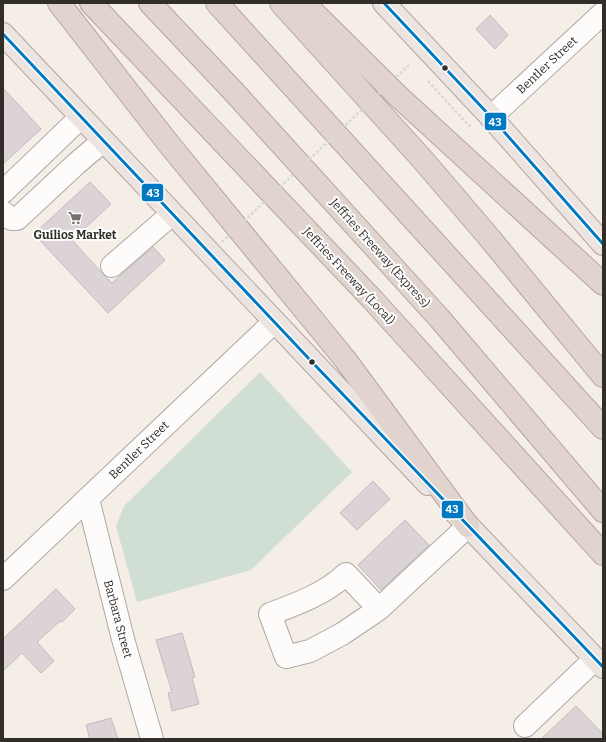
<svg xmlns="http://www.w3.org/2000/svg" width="606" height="742" viewBox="0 0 606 742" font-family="Bitter,serif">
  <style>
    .green { fill: #d0ded3 }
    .building { fill: #dbd3d6; stroke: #c1bdbc }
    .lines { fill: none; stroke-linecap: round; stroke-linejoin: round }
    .minor-casing { stroke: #aea9a4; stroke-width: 24 }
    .major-casing { stroke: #b5a49d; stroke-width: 24 }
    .highway-casing { stroke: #b5a49d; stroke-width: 24 }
    .path { stroke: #dad8d6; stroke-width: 2.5; stroke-dasharray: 3 2; stroke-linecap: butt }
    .minor { stroke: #fdfcfb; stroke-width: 22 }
    .major { stroke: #ece4e1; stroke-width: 22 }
    .highway { stroke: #e1d4cf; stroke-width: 22 }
    .path-bridge { stroke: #dad8d6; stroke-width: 2.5; stroke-dasharray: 3 2; stroke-linecap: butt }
    .bus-1-casing { stroke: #fefefe; stroke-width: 6 }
    .bus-1 { stroke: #0079c2; stroke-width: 3 }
    .bus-dot { fill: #312e29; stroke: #fefefe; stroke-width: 1.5 }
    .labels { text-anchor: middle; stroke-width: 4; stroke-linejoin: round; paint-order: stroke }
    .street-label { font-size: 12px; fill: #312e29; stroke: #fefefe }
    .poi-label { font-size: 12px; font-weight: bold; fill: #312e29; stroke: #fefefe }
    .line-badge { stroke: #fefefe; stroke-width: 1.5 }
    .badge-label { font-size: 11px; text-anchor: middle; font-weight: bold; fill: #fff }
  </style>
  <rect width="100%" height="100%" fill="#f4eee7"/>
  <path class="green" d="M260 372 352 472 251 570 137 602 116 526 124 506Z"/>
  <g class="building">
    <path d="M490 15 508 35 495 49 476 29Z"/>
    <path d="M3 88 41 129 3 164Z"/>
    <path d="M90 182 111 204 72 240 103 274 112 283 153 247 165 260 108 313 34 234Z"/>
    <path d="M373 481 390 499 357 530 340 513Z"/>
    <path d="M405 520 429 545 381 590 358 565Z"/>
    <path d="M56 589 75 609 62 622 60 621 37 642 54 661 41 673 22 653 3 671V639Z"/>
    <path d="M182 633 195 677 192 678 199 704 172 711 168 693 172 692 156 640Z"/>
    <path d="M576 706 603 734V739H541Z"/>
    <path d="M111 718 118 739H90L86 725Z"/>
  </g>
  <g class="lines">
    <g class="minor-casing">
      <g id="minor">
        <path d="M491 117 603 13"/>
        <path d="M3 192 81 117"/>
        <path d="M3 212 11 219H17L76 164 103 141"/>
        <path d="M112 266 172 214"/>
        <path d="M88 499 123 639 152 739"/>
        <path d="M3 579 274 322"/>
        <path d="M379 609 346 574C325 594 297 604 270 614L286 657 310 651 342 634 379 609 468 526"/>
        <path d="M525 726 595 659"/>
      </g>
    </g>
    <g class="major-casing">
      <g id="major">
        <path d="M384 3 491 117 603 244"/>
        <path d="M3 34 428 484"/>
        <path d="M455 512 603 667"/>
      </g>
    </g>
    <g class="highway-casing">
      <g id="highway">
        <path d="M59 3 168 143 344 358 468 526"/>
        <path d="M91 3 372 299 603 554"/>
        <path d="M150 3 234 92 440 319 603 511"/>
        <path d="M217 3 603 428"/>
        <path d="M281 3 423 160 487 235 603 376"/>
        <path d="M304 3 398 96 603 284"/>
      </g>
    </g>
    <path class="path" d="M428 81 469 126 472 124"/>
    <use href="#minor" class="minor"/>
    <use href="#major" class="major"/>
    <use href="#highway" class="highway"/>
    <path class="path-bridge" d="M222 242 411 63"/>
    <g class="bus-1-casing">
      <g id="bus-1">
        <path d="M384 3 491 117 603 244"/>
        <path d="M3 34 312 362 603 667"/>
      </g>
    </g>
    <use href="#bus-1" class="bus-1"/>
  </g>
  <defs>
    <g id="supermarket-bare" transform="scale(1.08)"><path d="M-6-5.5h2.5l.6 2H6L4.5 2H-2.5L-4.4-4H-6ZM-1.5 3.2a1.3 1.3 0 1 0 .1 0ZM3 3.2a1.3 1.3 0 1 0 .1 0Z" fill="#75716c" stroke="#fefefe" stroke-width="2.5" paint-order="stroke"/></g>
  </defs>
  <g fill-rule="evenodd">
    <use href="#supermarket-bare" x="75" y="218"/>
  </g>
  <g class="bus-dot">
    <circle cx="445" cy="68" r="3.5"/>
    <circle cx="312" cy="362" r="3.5"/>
  </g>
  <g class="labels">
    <g class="street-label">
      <text transform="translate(547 65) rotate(-43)" y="4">Bentler Street</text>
      <text transform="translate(380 253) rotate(48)" y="4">Jeffries Freeway (Express)</text>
      <text transform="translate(349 276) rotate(47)" y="4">Jeffries Freeway (Local)</text>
      <text transform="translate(139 450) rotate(-44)" y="4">Bentler Street</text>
      <text transform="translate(118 619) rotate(75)" y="4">Barbara Street</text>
    </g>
    <g class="poi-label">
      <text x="75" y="239">Guilios Market</text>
    </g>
  </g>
  <g class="line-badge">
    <rect x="484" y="112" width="23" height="19" rx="4" fill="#0079c2"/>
    <rect x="141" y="183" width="23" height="19" rx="4" fill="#0079c2"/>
    <rect x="441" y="500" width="23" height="19" rx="4" fill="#0079c2"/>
  </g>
  <g class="badge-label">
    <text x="495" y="126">43</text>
    <text x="153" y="197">43</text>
    <text x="452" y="513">43</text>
  </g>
  <rect width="606" height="742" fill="none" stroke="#312e29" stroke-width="8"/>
</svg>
